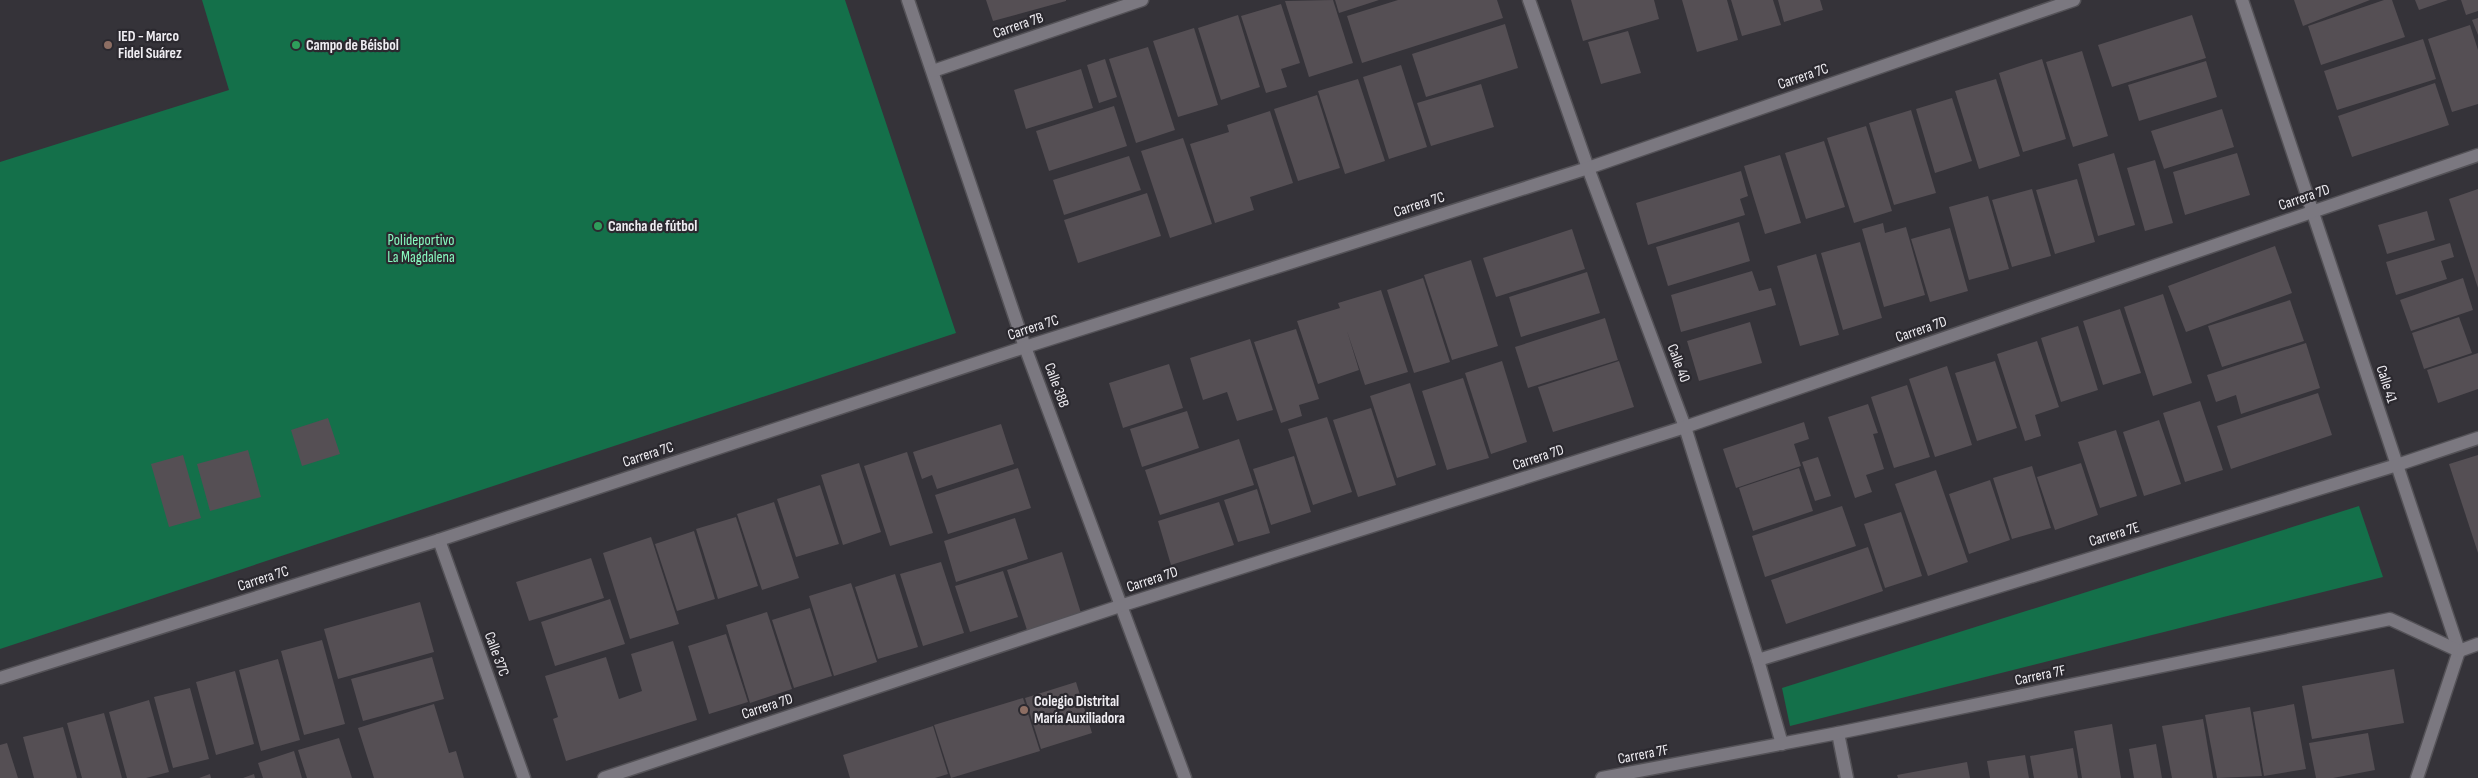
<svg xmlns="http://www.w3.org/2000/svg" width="2478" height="778" viewBox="0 0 2478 778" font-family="'Sofia Sans Condensed',sans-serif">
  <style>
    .green { fill: #14704a }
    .building { fill: #554f54 }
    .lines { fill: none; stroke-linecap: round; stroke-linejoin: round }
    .minor-casing { stroke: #545257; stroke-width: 15 }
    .minor { stroke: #7b7880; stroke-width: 12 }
    .education-dot { fill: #8d6e63; stroke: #2b292f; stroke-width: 2 }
    .leisure-dot { fill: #2e9e5b; stroke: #2b292f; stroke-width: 2 }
    .labels { text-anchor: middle; stroke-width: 4.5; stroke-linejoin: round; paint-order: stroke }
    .street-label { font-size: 15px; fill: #efedf2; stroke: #2b292f }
    .poi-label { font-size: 15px; font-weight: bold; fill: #efedf2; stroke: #2b292f; text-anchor: start }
    .park-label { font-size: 15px; fill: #88fac0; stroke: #2b292f }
  </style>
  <rect width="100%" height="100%" fill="#353339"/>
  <g class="green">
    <path d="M202 0H845L956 333 0 649V162L229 90Z"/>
    <path d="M2359 506 2383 577 1790 726 1782 688Z"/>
  </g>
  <g class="building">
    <path d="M986 0H1066V1L993 21Z"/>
    <path d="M1333 0 1353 63 1309 77 1285 1Z"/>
    <path d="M1335 0H1379L1339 13Z"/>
    <path d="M1398 0H1497L1503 18 1362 63 1347 16Z"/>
    <path d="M1571 0H1654L1659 19 1583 41Z"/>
    <path d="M1682 0H1727L1738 40 1697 52Z"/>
    <path d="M1731 0H1773L1781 25 1742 36Z"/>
    <path d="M1778 0H1820L1823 10 1784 22Z"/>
    <path d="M2294 0H2370L2303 26Z"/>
    <path d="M2384 0H2392L2405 37 2321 65 2308 26Z"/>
    <path d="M2415 0H2448L2419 10Z"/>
    <path d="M2461 0H2478V11L2466 15Z"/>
    <path d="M1281 4 1300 63 1281 69 1287 87 1266 93 1241 16Z"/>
    <path d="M1238 15 1260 87 1221 100 1198 28Z"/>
    <path d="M2192 15 2206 58 2112 87 2098 45Z"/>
    <path d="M2478 18V35L2472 20Z"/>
    <path d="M1505 24 1518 68 1426 97 1412 54Z"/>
    <path d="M2470 25 2478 50V104L2452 112 2428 39Z"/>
    <path d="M1194 28 1218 105 1178 117 1153 41Z"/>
    <path d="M1628 31 1641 73 1601 84 1588 42Z"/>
    <path d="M2423 39 2436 79 2337 110 2324 71Z"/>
    <path d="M1148 47 1175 130 1136 143 1109 59Z"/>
    <path d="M2082 51 2108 136 2073 147 2046 62Z"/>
    <path d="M1105 59 1117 97 1099 103 1087 65Z"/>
    <path d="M2042 59 2066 139 2023 152 1999 73Z"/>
    <path d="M2206 61 2217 97 2139 121 2128 85Z"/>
    <path d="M1401 65 1427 147 1389 159 1363 77Z"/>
    <path d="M1081 69 1093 108 1026 129 1014 90Z"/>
    <path d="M1358 79 1385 161 1345 174 1318 91Z"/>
    <path d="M1996 79 2020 156 1979 169 1955 91Z"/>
    <path d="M2435 83 2449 125 2352 157 2338 116Z"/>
    <path d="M1481 84 1494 127 1431 146 1417 103Z"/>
    <path d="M1317 95 1340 168 1298 181 1274 109Z"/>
    <path d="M1952 98 1972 161 1935 173 1916 109Z"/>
    <path d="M1114 106 1127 146 1049 171 1036 131Z"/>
    <path d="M2222 109 2234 147 2164 169 2151 131Z"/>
    <path d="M1911 110 1936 193 1894 205 1869 123Z"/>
    <path d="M1270 111 1293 183 1250 197 1254 210 1215 223 1190 144 1229 132 1227 125Z"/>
    <path d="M1866 126 1892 211 1854 223 1827 138Z"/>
    <path d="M1183 138 1212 224 1170 238 1141 151Z"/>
    <path d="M1824 141 1845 207 1806 219 1785 153Z"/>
    <path d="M2114 153 2135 225 2098 236 2078 164Z"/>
    <path d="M2237 153 2250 195 2185 215 2173 172Z"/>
    <path d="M1780 155 1801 223 1765 234 1744 166Z"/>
    <path d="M1129 156 1141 190 1064 215 1053 180Z"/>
    <path d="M2155 160 2173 223 2145 231 2127 168Z"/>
    <path d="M1741 171 1748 196 1740 199 1745 215 1648 245 1636 203Z"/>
    <path d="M2077 179 2095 242 2055 254 2036 190Z"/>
    <path d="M2032 189 2051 256 2012 267 1992 200Z"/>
    <path d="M2478 189V288L2449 199Z"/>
    <path d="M1147 193 1161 236 1078 263 1064 220Z"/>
    <path d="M1988 196 2009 269 1969 280 1949 207Z"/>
    <path d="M2427 211 2435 240 2387 254 2378 225Z"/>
    <path d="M1739 222 1750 261 1668 286 1656 247Z"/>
    <path d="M1883 223 1885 233 1906 227 1925 295 1884 307 1862 229Z"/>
    <path d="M1950 228 1968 291 1930 302 1911 239Z"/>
    <path d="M1572 229 1585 269 1496 297 1483 258Z"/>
    <path d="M1860 242 1882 318 1843 330 1821 253Z"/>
    <path d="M2450 243 2454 257 2441 261 2447 279 2396 295 2386 262Z"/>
    <path d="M2275 246 2292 293 2186 332 2168 286Z"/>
    <path d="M1816 254 1839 335 1800 346 1777 266Z"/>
    <path d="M1471 260 1498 346 1452 360 1424 275Z"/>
    <path d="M1752 271 1759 291 1771 288 1776 305 1681 332 1671 295Z"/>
    <path d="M1587 272 1600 313 1521 337 1509 297Z"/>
    <path d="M1423 278 1450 362 1414 373 1387 290Z"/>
    <path d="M2463 278 2473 310 2411 331 2400 300Z"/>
    <path d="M1381 290 1408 372 1365 385 1347 331 1359 370 1318 384 1297 321 1340 308 1338 303Z"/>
    <path d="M2163 294 2192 383 2153 396 2124 307Z"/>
    <path d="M2290 300 2304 341 2222 367 2208 326Z"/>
    <path d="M2120 309 2141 373 2103 385 2083 321Z"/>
    <path d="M2459 317 2472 353 2424 369 2412 333Z"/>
    <path d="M1605 318 1618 360 1528 388 1515 347Z"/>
    <path d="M1750 322 1762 363 1699 381 1687 341Z"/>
    <path d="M2078 326 2098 390 2061 402 2041 338Z"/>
    <path d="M1296 329 1319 399 1299 405 1302 416 1281 423 1254 342Z"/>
    <path d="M1250 339 1273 410 1237 421 1227 392 1203 400 1190 358Z"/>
    <path d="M2037 341 2059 407 2035 415 2041 436 2025 441 1997 354Z"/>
    <path d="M2306 343 2320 388 2241 414 2236 395 2216 402 2207 375Z"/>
    <path d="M2478 353V389L2438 403 2427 370Z"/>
    <path d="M1502 361 1527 442 1491 454 1465 373Z"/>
    <path d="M1619 361 1634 407 1553 432 1538 387Z"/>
    <path d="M1995 361 2017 428 1977 441 1955 373Z"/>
    <path d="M1169 364 1183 408 1123 428 1109 383Z"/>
    <path d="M1947 366 1972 445 1935 457 1909 379Z"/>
    <path d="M1463 378 1489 458 1447 470 1422 391Z"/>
    <path d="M1410 383 1436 465 1397 478 1370 396Z"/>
    <path d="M1907 385 1930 457 1894 468 1871 397Z"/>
    <path d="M2318 393 2332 435 2231 469 2217 426Z"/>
    <path d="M2200 401 2223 470 2185 482 2163 413Z"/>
    <path d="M1868 404 1878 433 1873 434 1884 469 1866 475 1872 492 1855 498 1828 417Z"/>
    <path d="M1371 408 1396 485 1358 497 1333 420Z"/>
    <path d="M1187 411 1199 448 1142 467 1130 429Z"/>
    <path d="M1327 417 1352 492 1313 505 1288 429Z"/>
    <path d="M328 418 340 454 302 466 291 430Z"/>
    <path d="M2159 420 2181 484 2144 496 2123 432Z"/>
    <path d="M1804 422 1809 439 1794 444 1801 466 1736 488 1723 449Z"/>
    <path d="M1001 424 1014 464 937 489 932 475 922 479 913 452Z"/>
    <path d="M2116 430 2137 496 2100 508 2078 442Z"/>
    <path d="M1239 439 1254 485 1160 515 1145 470Z"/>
    <path d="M248 450 261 497 210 511 197 464Z"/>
    <path d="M907 452 933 533 890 546 864 466Z"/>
    <path d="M183 455 201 518 169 527 151 464Z"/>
    <path d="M2478 455V553L2449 464Z"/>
    <path d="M1294 456 1311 512 1271 525 1253 469Z"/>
    <path d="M1818 457 1831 496 1815 501 1802 462Z"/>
    <path d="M859 463 881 532 843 545 821 475Z"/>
    <path d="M2081 463 2098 515 2055 530 2037 477Z"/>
    <path d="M2032 466 2051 528 2012 539 1993 478Z"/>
    <path d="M1018 468 1031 508 948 534 935 495Z"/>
    <path d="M1799 468 1813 511 1753 531 1739 488Z"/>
    <path d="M1936 470 1968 562 1928 576 1895 484Z"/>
    <path d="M1990 480 2010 540 1969 554 1949 494Z"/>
    <path d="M820 485 839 544 796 557 777 499Z"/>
    <path d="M1257 489 1270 533 1238 542 1224 500Z"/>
    <path d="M774 502 799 578 762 590 737 514Z"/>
    <path d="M1219 502 1234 545 1171 565 1158 521Z"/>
    <path d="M1842 506 1856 546 1765 577 1752 536Z"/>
    <path d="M1901 512 1922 576 1885 588 1864 524Z"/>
    <path d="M736 517 758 586 718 599 696 529Z"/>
    <path d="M1015 518 1028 559 956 582 944 541Z"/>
    <path d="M694 531 715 599 677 611 655 544Z"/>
    <path d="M651 537 679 624 630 639 603 553Z"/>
    <path d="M1868 547 1883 591 1786 624 1771 580Z"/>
    <path d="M1062 552 1081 613 1027 630 1007 570Z"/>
    <path d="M591 558 604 598 529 621 516 582Z"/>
    <path d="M941 562 964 633 923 646 900 574Z"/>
    <path d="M1003 571 1018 617 970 632 955 586Z"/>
    <path d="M895 574 918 647 878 659 855 587Z"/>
    <path d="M851 583 877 662 834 676 809 596Z"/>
    <path d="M610 599 625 644 555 666 541 622Z"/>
    <path d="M420 602 434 652 338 679 324 629Z"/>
    <path d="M810 608 832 676 794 688 772 620Z"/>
    <path d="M767 612 792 689 750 703 726 625Z"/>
    <path d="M726 634 748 702 709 714 688 646Z"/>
    <path d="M322 640 345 724 304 735 281 651Z"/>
    <path d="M673 641 697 720 566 761 553 719 558 717 545 676 606 657 619 699 642 691 631 654Z"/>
    <path d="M432 657 444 699 363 721 351 679Z"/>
    <path d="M278 659 300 740 261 751 239 670Z"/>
    <path d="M2394 669 2404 723 2312 739 2302 686Z"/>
    <path d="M235 671 254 744 216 755 196 682Z"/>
    <path d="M1076 682 1092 733 1041 749 1025 698Z"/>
    <path d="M190 688 209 759 173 768 154 697Z"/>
    <path d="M1023 698 1040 751 951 778 934 725Z"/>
    <path d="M149 700 169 772 146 778H127L109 712Z"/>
    <path d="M434 704 449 753 456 751 464 778H374L358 728Z"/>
    <path d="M2294 704 2306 769 2264 776 2253 712Z"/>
    <path d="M2250 707 2262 776 2217 778 2205 715Z"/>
    <path d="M104 713 122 778H82L67 723Z"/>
    <path d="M2203 719 2213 778H2172L2162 726Z"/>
    <path d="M2112 724 2121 778H2082L2074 731Z"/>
    <path d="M933 726 948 774 935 778H850L843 755Z"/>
    <path d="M63 727 77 778H34L23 737Z"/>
    <path d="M2368 733 2375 770 2333 778H2316L2309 743Z"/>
    <path d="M339 738 352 778H307L298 750Z"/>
    <path d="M7 743 18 778H0V745Z"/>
    <path d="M2156 744 2162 778H2134L2129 749Z"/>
    <path d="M2073 748 2078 778H2034L2030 756Z"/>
    <path d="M294 751 302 778H263L258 763Z"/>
    <path d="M2025 755 2029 778H1990L1987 761Z"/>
    <path d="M1967 762 1970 778H1898L1897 775Z"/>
    <path d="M210 774 211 778H199Z"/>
    <path d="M254 774 255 778H243Z"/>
  </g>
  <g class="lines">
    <g class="minor-casing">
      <g id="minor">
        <path d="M908 0 1025 347 1185 778"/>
        <path d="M1529 0 1588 168 1685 427 1758 660 1782 744"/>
        <path d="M2242 0 2459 651 2417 778"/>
        <path d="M933 71 1142 0"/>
        <path d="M439 540 524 778"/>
        <path d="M1758 660 2397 465 2478 438"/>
        <path d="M0 678 439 540 1025 347 1588 168 2074 0"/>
        <path d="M1838 733 1847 778"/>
        <path d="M604 778 1120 606 1685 427 2478 155"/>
        <path d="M1602 778 1838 733 2390 619 2459 651 2478 644"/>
      </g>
    </g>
    <use href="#minor" class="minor"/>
  </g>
  <g class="education-dot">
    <circle cx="108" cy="45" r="5"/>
    <circle cx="1024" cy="710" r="5"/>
  </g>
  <g class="leisure-dot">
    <circle cx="296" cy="45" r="5"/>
    <circle cx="598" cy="226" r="5"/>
  </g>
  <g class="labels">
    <g class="street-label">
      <text transform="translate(1018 25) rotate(-19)" y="5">Carrera 7B</text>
      <text transform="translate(1803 76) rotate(-19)" y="5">Carrera 7C</text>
      <text transform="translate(2304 197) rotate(-19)" y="5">Carrera 7D</text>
      <text transform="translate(1419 204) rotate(-18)" y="5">Carrera 7C</text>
      <text transform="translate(1033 327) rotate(-18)" y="5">Carrera 7C</text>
      <text transform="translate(1921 329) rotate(-19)" y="5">Carrera 7D</text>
      <text transform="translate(1679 363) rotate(69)" y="5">Calle 40</text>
      <text transform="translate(2387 384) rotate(72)" y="5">Calle 41</text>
      <text transform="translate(1057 385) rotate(70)" y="5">Calle 38B</text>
      <text transform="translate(648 454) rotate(-18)" y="5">Carrera 7C</text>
      <text transform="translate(1538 457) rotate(-18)" y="5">Carrera 7D</text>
      <text transform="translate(2114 534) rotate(-17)" y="5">Carrera 7E</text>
      <text transform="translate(263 578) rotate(-18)" y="5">Carrera 7C</text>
      <text transform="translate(1152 579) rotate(-18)" y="5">Carrera 7D</text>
      <text transform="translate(497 654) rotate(70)" y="5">Calle 37C</text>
      <text transform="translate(2040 675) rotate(-12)" y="5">Carrera 7F</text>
      <text transform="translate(767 706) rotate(-18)" y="5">Carrera 7D</text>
      <text transform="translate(1643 754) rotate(-11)" y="5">Carrera 7F</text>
    </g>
    <g class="poi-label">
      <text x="118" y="41">IED - Marco<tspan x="118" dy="17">Fidel Suárez</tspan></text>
      <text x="306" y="50">Campo de Béisbol</text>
      <text x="608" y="231">Cancha de fútbol</text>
      <text x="1034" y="706">Colegio Distrital<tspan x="1034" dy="17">María Auxiliadora</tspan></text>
    </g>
    <g class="park-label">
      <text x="421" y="245">Polideportivo<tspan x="421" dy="17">La Magdalena</tspan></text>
    </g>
  </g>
</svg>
